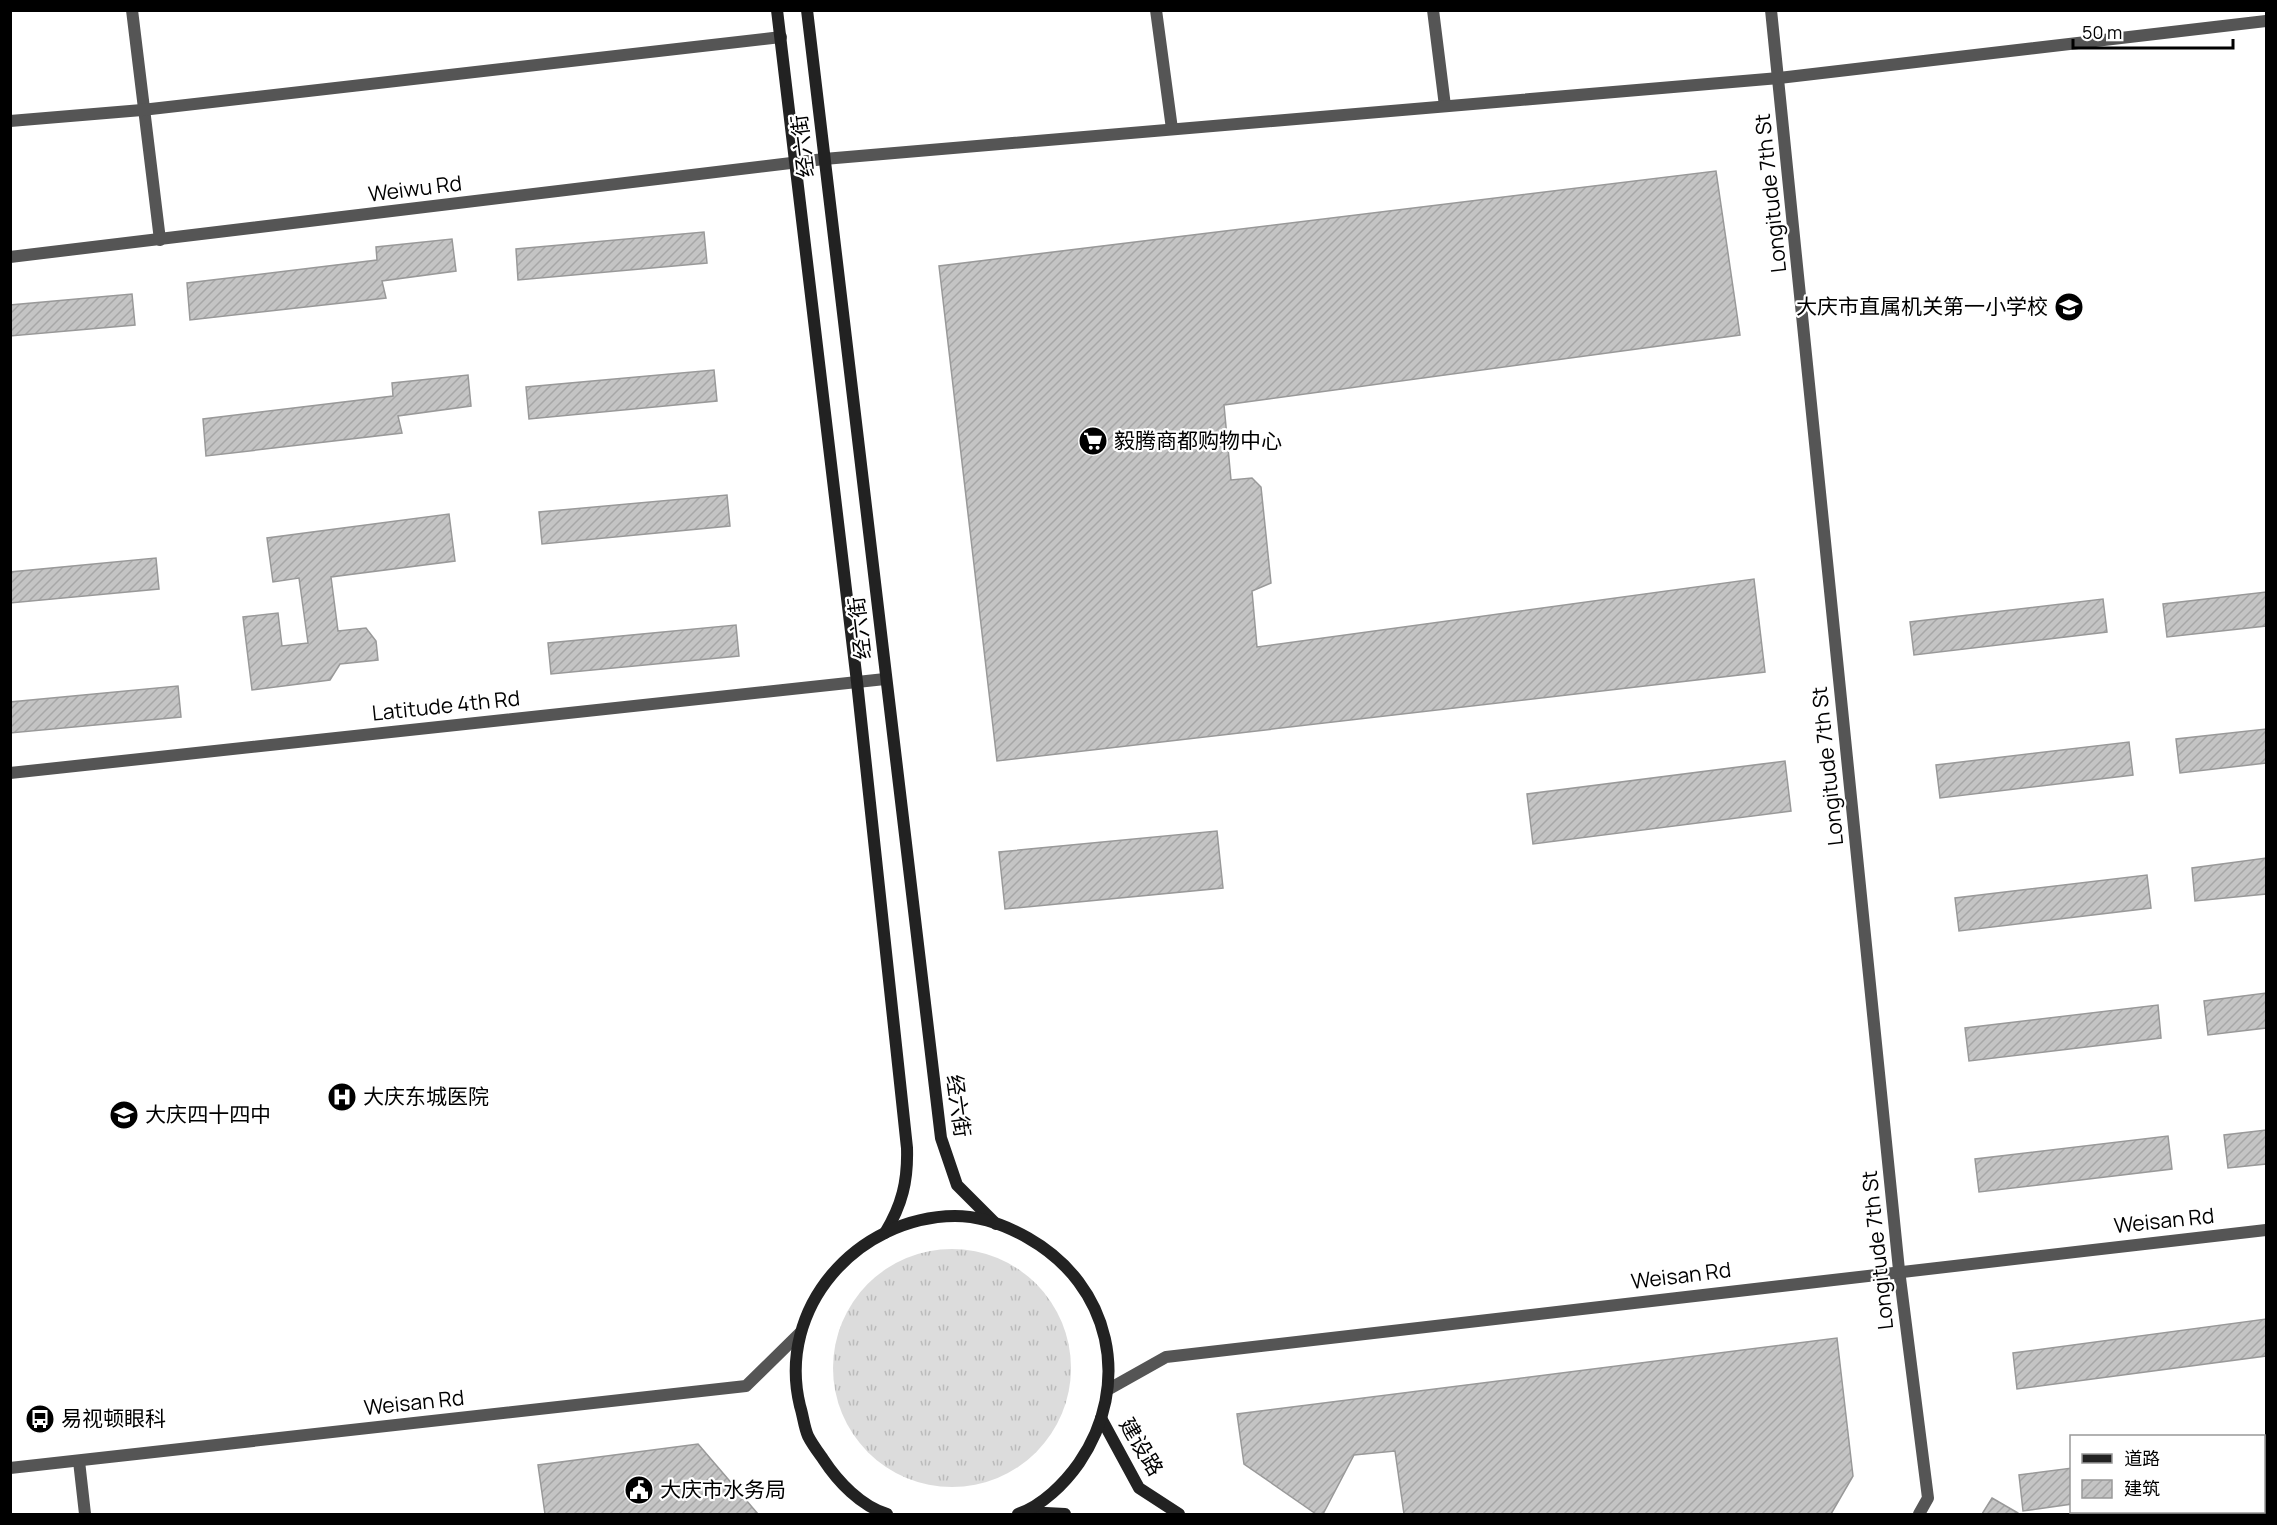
<svg xmlns="http://www.w3.org/2000/svg" width="2277" height="1525" viewBox="0 0 2277 1525" font-family="Manrope,'Noto Sans SC',sans-serif">
  <style>
    .grass { fill: url(#grass-tufts) }
    .building { fill: url(#building-hatch); stroke: #999; stroke-width: 1.5 }
    .lines { fill: none; stroke-linecap: round; stroke-linejoin: round }
    .minor { stroke: #555; stroke-width: 12 }
    .secondary { stroke: #222; stroke-width: 12 }
    .labels { text-anchor: middle; stroke-width: 4.5; stroke-linejoin: round; paint-order: stroke }
    .street-label { font-size: 21px; fill: #000; stroke: #fff }
    .poi-label { font-size: 21px; fill: #000; stroke: #fff; text-anchor: start }
  </style>
  <defs>
    <pattern id="grass-tufts" width="24" height="20" patternUnits="userSpaceOnUse" patternTransform="scale(1.5)"><rect width="24" height="20" fill="#dcdcdc"/><path d="M3 7l-1-3M5 7V3M7 7l1-3M15 17l-1-3M17 17v-4M19 17l1-3" fill="none" stroke="#bbb"/></pattern>
    <pattern id="building-hatch" width="6" height="6" patternUnits="userSpaceOnUse" patternTransform="scale(1.5)"><rect width="6" height="6" fill="#c4c4c4"/><path d="M-1 1l2-2M0 6l6-6M5 7l2-2" fill="none" stroke="#a7a7a7"/></pattern>
  </defs>
  <rect width="100%" height="100%" fill="#fff"/>
  <circle class="grass" cx="952" cy="1368" r="119"/>
  <g class="building">
    <path d="M1716 171 1740 335 1224 405 1231 480 1252 478 1261 487 1271 583 1252 591 1257 647 1754 579 1765 672 997 761 939 266Z"/>
    <path d="M704 232 707 263 518 280 516 249Z"/>
    <path d="M452 239 456 271 382 281 386 298 190 320 187 283 377 260 376 247Z"/>
    <path d="M132 294 135 325 10 336V305Z"/>
    <path d="M714 370 717 401 529 419 526 387Z"/>
    <path d="M468 375 471 406 398 416 402 433 206 456 203 419 393 396 392 383Z"/>
    <path d="M727 495 730 526 542 544 539 512Z"/>
    <path d="M449 514 455 561 331 577 338 631 366 628 376 641 378 660 340 664 330 680 252 690 243 617 278 613 282 646 308 643 299 578 273 582 267 538Z"/>
    <path d="M156 558 159 589 10 603V572Z"/>
    <path d="M2266 592V626L2167 637 2163 604Z"/>
    <path d="M2103 599 2107 632 1914 655 1910 622Z"/>
    <path d="M736 625 739 656 551 674 548 643Z"/>
    <path d="M178 686 181 717 10 733V702Z"/>
    <path d="M2266 729V763L2180 773 2176 739Z"/>
    <path d="M2129 742 2133 775 1940 798 1936 765Z"/>
    <path d="M1785 761 1791 811 1533 844 1527 794Z"/>
    <path d="M1217 831 1223 888 1005 909 999 852Z"/>
    <path d="M2266 858V894L2195 901 2192 868Z"/>
    <path d="M2147 875 2151 908 1959 931 1955 898Z"/>
    <path d="M2266 993V1028L2208 1035 2204 1001Z"/>
    <path d="M2158 1005 2161 1038 1969 1061 1965 1028Z"/>
    <path d="M2266 1130V1164L2228 1168 2224 1135Z"/>
    <path d="M2168 1136 2172 1169 1979 1192 1975 1159Z"/>
    <path d="M2266 1319V1356L2017 1389 2013 1353Z"/>
    <path d="M1837 1338 1853 1476 1831 1514H1404L1395 1451 1354 1455 1323 1514H1316L1244 1464 1237 1414Z"/>
    <path d="M2266 1442V1479L2264 1480V1443Z"/>
    <path d="M698 1444 758 1514H545L538 1465Z"/>
    <path d="M2072 1468V1504L2023 1511 2019 1475Z"/>
    <path d="M1992 1498 2018 1513V1514H1982Z"/>
  </g>
  <g class="lines">
    <g class="minor">
      <path d="M132 10 160 240"/>
      <path d="M1156 10 1172 129"/>
      <path d="M1433 10 1445 106"/>
      <path d="M1771 10 1899 1270 1928 1498 1919 1514"/>
      <path d="M10 121 142 110 781 37"/>
      <path d="M10 257 824 159 1779 78 2266 21"/>
      <path d="M10 773 885 679"/>
      <path d="M1109 1389 1166 1357 2266 1230"/>
      <path d="M79 1461 85 1514"/>
      <path d="M10 1468 746 1386 800 1333"/>
    </g>
    <g class="secondary">
      <path d="M777 10 857 682 907 1148C908 1181 902 1205 885 1233"/>
      <path d="M807 10 941 1138 957 1185 996 1224"/>
      <path d="M1101 1418 1139 1488 1179 1514"/>
      <path d="M1026 1512 1065 1514"/>
      <path d="M887 1514C861 1506 838 1482 823 1459 818 1452 812 1444 808 1436 804 1427 803 1415 800 1406 776 1308 857 1217 955 1216 980 1216 1007 1226 1028 1238 1111 1285 1133 1384 1079 1463 1065 1483 1042 1506 1018 1514"/>
    </g>
  </g>
  <defs>
    <g id="school-disc" transform="scale(1.5)"><circle r="9.5" fill="#000" stroke="#fff"/><path d="M0-5L7-2L0 1L-7-2ZM-4 1L0 2.5L4 1V4Q0 6-4 4Z" fill="#fff"/></g>
    <g id="supermarket-disc" transform="scale(1.5)"><circle r="9.5" fill="#000" stroke="#fff"/><path d="M-6-5.5h2.5l.6 2H6L4.5 2H-2.5L-4.4-4H-6ZM-1.5 3.2a1.3 1.3 0 1 0 .1 0ZM3 3.2a1.3 1.3 0 1 0 .1 0Z" fill="#fff"/></g>
    <g id="hospital-disc" transform="scale(1.5)"><circle r="9.5" fill="#000" stroke="#fff"/><path d="M-5-5h3v3.5h4V-5h3V5h-3V1.5h-4V5h-3Z" fill="#fff"/></g>
    <g id="bus-disc" transform="scale(1.5)"><circle r="9.5" fill="#000" stroke="#fff"/><path d="M-5-6H5V4H4V6H2V4H-2V6H-4V4H-5ZM-3.5-4V0h7V-4ZM-3.5 1.2v1.5H-2V1.2ZM2 1.2v1.5H3.5V1.2Z" fill="#fff"/></g>
    <g id="civic-disc" transform="scale(1.5)"><circle r="9.5" fill="#000" stroke="#fff"/><path d="M-.6-6.5H3V-4.5H.6V-3L4-1V1h2V6H-6V1h2V-1L-.6-3ZM-1.2 2.5V6h2.4V2.5Z" fill="#fff"/></g>
  </defs>
  <g fill-rule="evenodd">
    <use href="#school-disc" x="2069" y="307"/>
    <use href="#supermarket-disc" x="1093" y="441"/>
    <use href="#hospital-disc" x="342" y="1097"/>
    <use href="#school-disc" x="124" y="1115"/>
    <use href="#bus-disc" x="40" y="1419"/>
    <use href="#civic-disc" x="639" y="1490"/>
  </g>
  <g class="labels">
    <g class="street-label">
      <text transform="translate(803 146) rotate(-97)" y="7">经六街</text>
      <text transform="translate(415 189) rotate(-7)" y="7">Weiwu Rd</text>
      <text transform="translate(1771 193) rotate(-96)" y="7">Longitude 7th St</text>
      <text transform="translate(860 628) rotate(-97)" y="7">经六街</text>
      <text transform="translate(446 706) rotate(-6)" y="7">Latitude 4th Rd</text>
      <text transform="translate(1828 766) rotate(-96)" y="7">Longitude 7th St</text>
      <text transform="translate(958 1106) rotate(82)" y="7">经六街</text>
      <text transform="translate(2164 1221) rotate(-6)" y="7">Weisan Rd</text>
      <text transform="translate(1878 1250) rotate(-96)" y="7">Longitude 7th St</text>
      <text transform="translate(1681 1276) rotate(-7)" y="7">Weisan Rd</text>
      <text transform="translate(414 1403) rotate(-6)" y="7">Weisan Rd</text>
      <text transform="translate(1141 1447) rotate(59)" y="7">建设路</text>
    </g>
    <g class="poi-label">
      <text x="2048" y="314" text-anchor="end">大庆市直属机关第一小学校</text>
      <text x="1114" y="448">毅腾商都购物中心</text>
      <text x="363" y="1104">大庆东城医院</text>
      <text x="145" y="1122">大庆四十四中</text>
      <text x="61" y="1426">易视顿眼科</text>
      <text x="660" y="1497">大庆市水务局</text>
    </g>
  </g>
  <rect width="2277" height="1525" fill="none" stroke="#000000" stroke-width="24"/>
  <rect x="2070" y="1435" width="195" height="78" fill="#ffffff" stroke="#999999" stroke-width="1.5"/>
  <rect x="2082" y="1454" width="30" height="9" fill="#222222" stroke="#999999" stroke-width="1.5"/>
  <text x="2124" y="1465" font-size="18" fill="#000000">道路</text>
  <rect x="2082" y="1480" width="30" height="18" fill="url(#building-hatch)" stroke="#999999" stroke-width="1.5"/>
  <text x="2124" y="1495" font-size="18" fill="#000000">建筑</text>
  <path d="M2073 39v9h160v-9" fill="none" stroke="#000000" stroke-width="3"/>
  <text x="2082" y="39" font-size="18" fill="#000000" stroke="#ffffff" stroke-width="4.5" paint-order="stroke">50 m</text>
</svg>
